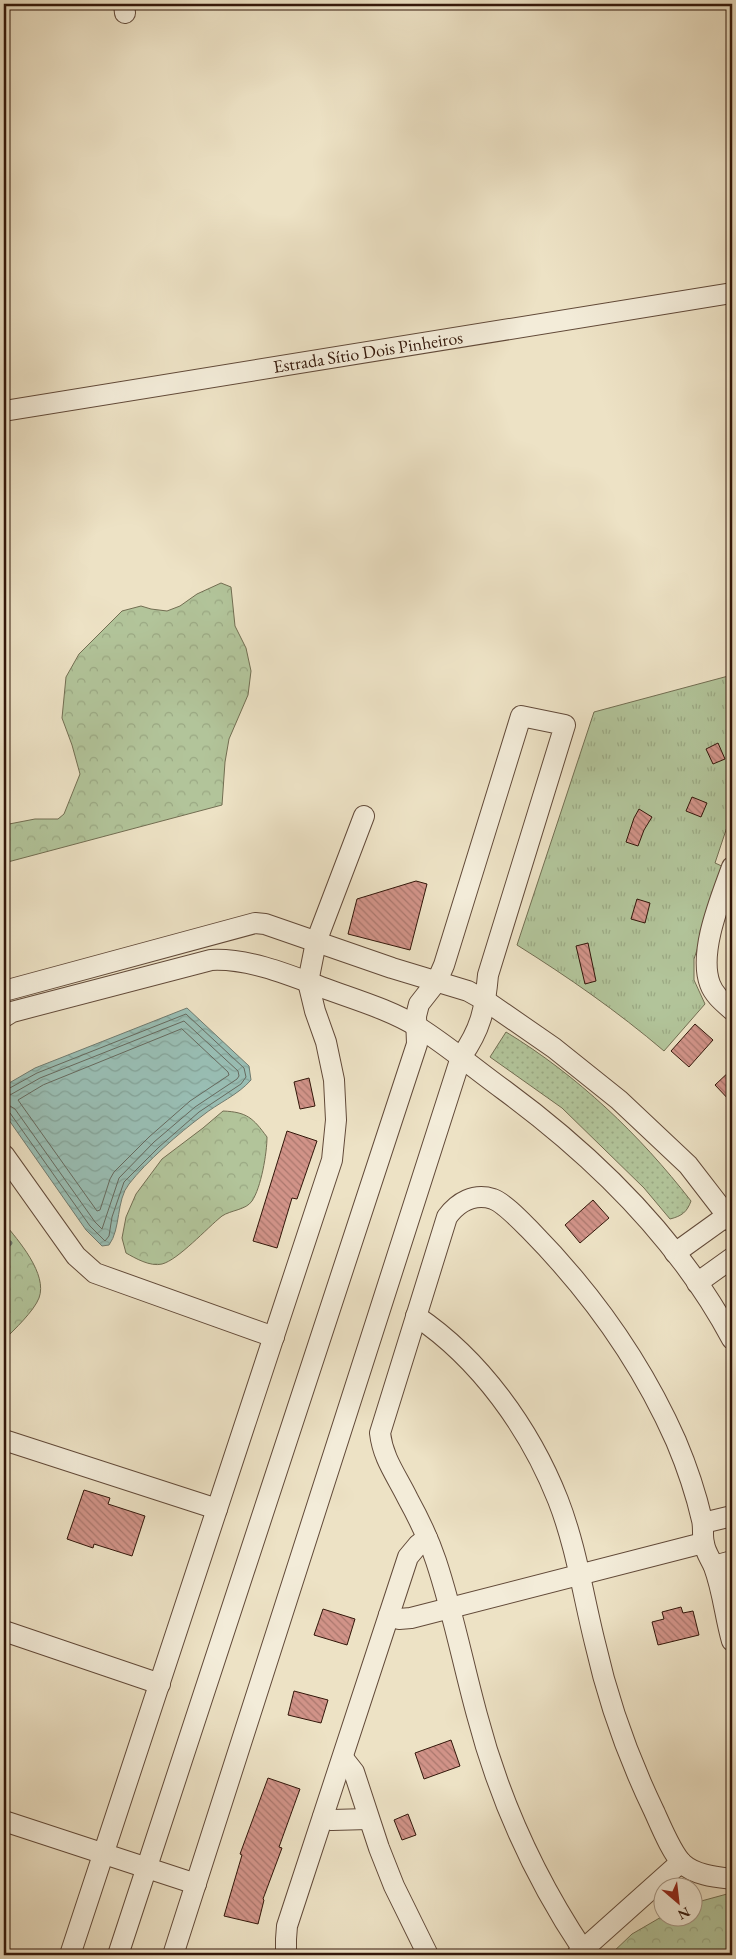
<svg xmlns="http://www.w3.org/2000/svg" width="736" height="1959" viewBox="0 0 736 1959" font-family="'EB Garamond',serif">
  <style>
    .grass { fill: url(#grass-dots); stroke: #726e52 }
    .forest { fill: url(#forest-crowns); stroke: #726e52 }
    .park { fill: url(#park-tufts); stroke: #726e52 }
    .water { fill: url(#water-waves); stroke: #707b70 }
    .lines { fill: none; stroke-linecap: round; stroke-linejoin: round }
    .shore { stroke: #666a5f; stroke-width: 1 }
    .stream { stroke: #707b70; stroke-width: 5 }
    .building { fill: url(#building-back-hatch); stroke: #33170a }
    .minor-casing { stroke: #624a39; stroke-width: 22 }
    .minor { stroke: #f3ecd9; stroke-width: 20 }
    .labels { text-anchor: middle; stroke-width: 4.5; stroke-linejoin: round; paint-order: stroke }
    .street-label { font-size: 18px; fill: #33170a; stroke: #f3ecd9 }
  </style>
  <defs>
    <pattern id="grass-dots" width="8" height="8" patternUnits="userSpaceOnUse" patternTransform="scale(1.25)"><rect width="8" height="8" fill="#b2c49a"/><path d="M2 2h.1M6 6h.1" fill="none" stroke="#9aa883" stroke-width="1.8" stroke-linecap="round"/></pattern>
    <pattern id="forest-crowns" width="20" height="18" patternUnits="userSpaceOnUse" patternTransform="scale(1.25)"><rect width="20" height="18" fill="#b2c49a"/><path d="M2 6a3 3 0 1 1 6 0M12 15a3 3 0 1 1 6 0" fill="none" stroke="#9aa883"/></pattern>
    <pattern id="park-tufts" width="24" height="20" patternUnits="userSpaceOnUse" patternTransform="scale(1.25)"><rect width="24" height="20" fill="#b2c49a"/><path d="M3 7l-1-3M5 7V3M7 7l1-3M15 17l-1-3M17 17v-4M19 17l1-3" fill="none" stroke="#9aa883"/></pattern>
    <pattern id="water-waves" width="16" height="10" patternUnits="userSpaceOnUse" patternTransform="scale(1.25)"><rect width="16" height="10" fill="#99beb4"/><path d="M0 5q4-4 8 0t8 0" fill="none" stroke="#84a399"/></pattern>
    <pattern id="building-back-hatch" width="6" height="6" patternUnits="userSpaceOnUse" patternTransform="scale(1.25)"><rect width="6" height="6" fill="#d19388"/><path d="M-1 5l2 2M0 0l6 6M5-1l2 2" fill="none" stroke="#aa776d"/></pattern>
  </defs>
  <rect width="100%" height="100%" fill="#ede2c5"/>
  <filter id="stains"><feTurbulence type="fractalNoise" baseFrequency=".004" numOctaves="4"/><feColorMatrix values="0 0 0 0 .2 0 0 0 0 .09 0 0 0 0 .02 0 0 0 .5 -.17"/></filter>
  <radialGradient id="worn" r=".72"><stop offset=".6" stop-color="#630" stop-opacity="0"/><stop offset="1" stop-color="#630" stop-opacity=".3"/></radialGradient>
  <path class="grass" d="M506 1032C577 1075 640 1135 691 1201 687 1212 682 1216 670 1219L644 1188 562 1108 490 1057Z"/>
  <g class="forest">
    <path d="M221 583 231 587 235 626 246 648 251 671 248 695 229 739 225 762 222 805 4 863V825L35 819H58L64 814 80 774 72 745 62 718 66 677 79 654 122 611 141 606 151 609 167 611 180 606 197 594Z"/>
    <path d="M223 1111C247 1112 253 1118 267 1137 267 1153 261 1188 252 1201 246 1210 231 1210 222 1216 207 1228 178 1260 162 1264 150 1267 135 1258 126 1253L122 1238 126 1217 136 1194 162 1159 203 1128Z"/>
    <path d="M4 1223C18 1240 48 1274 39 1298 34 1311 14 1330 4 1340Z"/>
    <path d="M727 1894 732 1895V1955H610L632 1934 663 1916H694V1903Z"/>
  </g>
  <path class="park" d="M732 675V812L715 863 724 867 694 959V980L705 1004 664 1051C617 1011 568 977 517 945L594 712Z"/>
  <path class="water" d="M187 1008 249 1066 251 1080C238 1095 218 1103 202 1116 179 1133 146 1162 129 1184 116 1200 121 1229 109 1245L102 1246 86 1230 4 1113V1086L35 1068Z"/>
  <g class="lines">
    <g class="shore">
      <path d="M182 1029 228 1072 229 1075 190 1101 149 1137 114 1172 110 1179 100 1210 97 1211 18 1100 43 1085Z"/>
      <path d="M4 1090 8 1089 37 1073 186 1014 244 1068 246 1077 241 1084 199 1112 159 1147 124 1182 112 1217 109 1236 105 1241 90 1226 10 1113 4 1111"/>
      <path d="M4 1096 10 1095 40 1078 184 1021 238 1071 239 1076 237 1079 195 1107 154 1142 119 1178 102 1229 95 1222 15 1109 10 1106 4 1105"/>
    </g>
    <path class="stream" d="M4 1249 10 1243"/>
  </g>
  <g class="building">
    <path d="M718 743 725 759 713 764 706 749Z"/>
    <path d="M692 797 707 803 701 817 686 811Z"/>
    <path d="M639 809 652 817 644 830 638 846 626 842 634 818Z"/>
    <path d="M416 881 427 884 410 950 348 934 357 899Z"/>
    <path d="M637 899 650 903 645 923 631 919Z"/>
    <path d="M588 943 596 981 585 984 576 946Z"/>
    <path d="M695 1024 713 1040 689 1067 671 1051Z"/>
    <path d="M732 1069V1103L715 1085Z"/>
    <path d="M309 1078 315 1106 300 1109 294 1082Z"/>
    <path d="M287 1131 317 1141 297 1199 292 1198 277 1248 253 1241Z"/>
    <path d="M593 1200 609 1218 580 1243 565 1225Z"/>
    <path d="M84 1490 110 1498 108 1504 145 1516 132 1556 94 1544 93 1548 67 1539Z"/>
    <path d="M681 1607 683 1613 693 1611 699 1635 658 1645 652 1622 664 1619 662 1612Z"/>
    <path d="M323 1609 355 1619 347 1645 314 1635Z"/>
    <path d="M294 1691 328 1700 321 1723 288 1715Z"/>
    <path d="M451 1740 460 1766 424 1779 415 1753Z"/>
    <path d="M268 1778 300 1789 279 1847 282 1848 263 1899 264 1900 258 1924 224 1916 242 1855 240 1854Z"/>
    <path d="M408 1814 416 1835 402 1840 394 1820Z"/>
  </g>
  <g class="lines">
    <g class="minor-casing">
      <g id="minor">
        <path d="M124 4 125 13"/>
        <path d="M4 411 732 293"/>
        <path d="M732 867C721 898 698 952 710 984 714 995 723 1002 732 1010"/>
        <path d="M4 991 255 923 265 924 392 968 468 991 486 1001 554 1048 619 1100 688 1165 732 1222"/>
        <path d="M4 1017 12 1012 211 960C247 958 287 974 321 987 353 999 389 1009 418 1027 448 1046 475 1069 504 1090 595 1157 678 1238 732 1339"/>
        <path d="M4 1155 76 1256 95 1273 274 1337"/>
        <path d="M675 1253 732 1212"/>
        <path d="M697 1283 732 1258"/>
        <path d="M416 1316C480 1359 530 1429 558 1500 576 1546 583 1595 595 1643 608 1701 628 1757 654 1811 660 1824 672 1854 683 1864 695 1875 716 1877 732 1879"/>
        <path d="M4 1440 217 1509"/>
        <path d="M703 1523 732 1516"/>
        <path d="M714 1566 732 1561"/>
        <path d="M389 1615 399 1619 411 1618 703 1543"/>
        <path d="M4 1631 160 1684"/>
        <path d="M343 1758 354 1772 379 1848 394 1886 428 1955"/>
        <path d="M323 1817 332 1820 368 1819"/>
        <path d="M4 1821 196 1884"/>
        <path d="M583 1950C535 1878 499 1799 477 1715 463 1664 453 1612 436 1561 429 1540 419 1519 408 1499 397 1476 383 1459 380 1433L447 1217C458 1202 474 1193 493 1199 504 1203 521 1221 530 1230 591 1292 641 1362 676 1441 687 1467 696 1494 702 1520 704 1528 702 1536 704 1543 705 1552 711 1559 714 1567 723 1591 725 1617 732 1641"/>
        <path d="M70 1955 332 1160 336 1120 334 1080 326 1042 315 1011 308 982 316 942 364 816"/>
        <path d="M118 1955 417 1044 416 1016 419 1004 437 981 444 965 521 716 565 725 488 975C485 1009 481 1029 461 1057L173 1955"/>
        <path d="M286 1955V1939L287 1926 408 1557 418 1545 427 1538"/>
        <path d="M577 1955 681 1862"/>
      </g>
    </g>
    <use href="#minor" class="minor"/>
  </g>
  <g class="labels">
    <g class="street-label">
      <text transform="translate(368 352) rotate(-9)" y="6">Estrada Sítio Dois Pinheiros</text>
    </g>
  </g>
  <rect width="736" height="1959" fill="none" stroke="#ede2c5" stroke-width="20"/>
  <rect x="5" y="5" width="726" height="1949" fill="none" stroke="#33170a" stroke-width="2.5"/>
  <rect x="10" y="10" width="716" height="1939" fill="none" stroke="#33170a"/>
  <g transform="translate(678 1902) rotate(152)"><circle r="24" fill="#f3ecd9" stroke="#a69786"/>
  <path d="M0-4L9 19L0 12L-9 19Z" fill="#8f2418"/>
  <text y="-8" font-size="14" font-weight="bold" text-anchor="middle" fill="#33170a">N</text>
  </g>
  <rect width="100%" height="100%" filter="url(#stains)"/>
  <rect width="100%" height="100%" fill="url(#worn)"/>
</svg>
